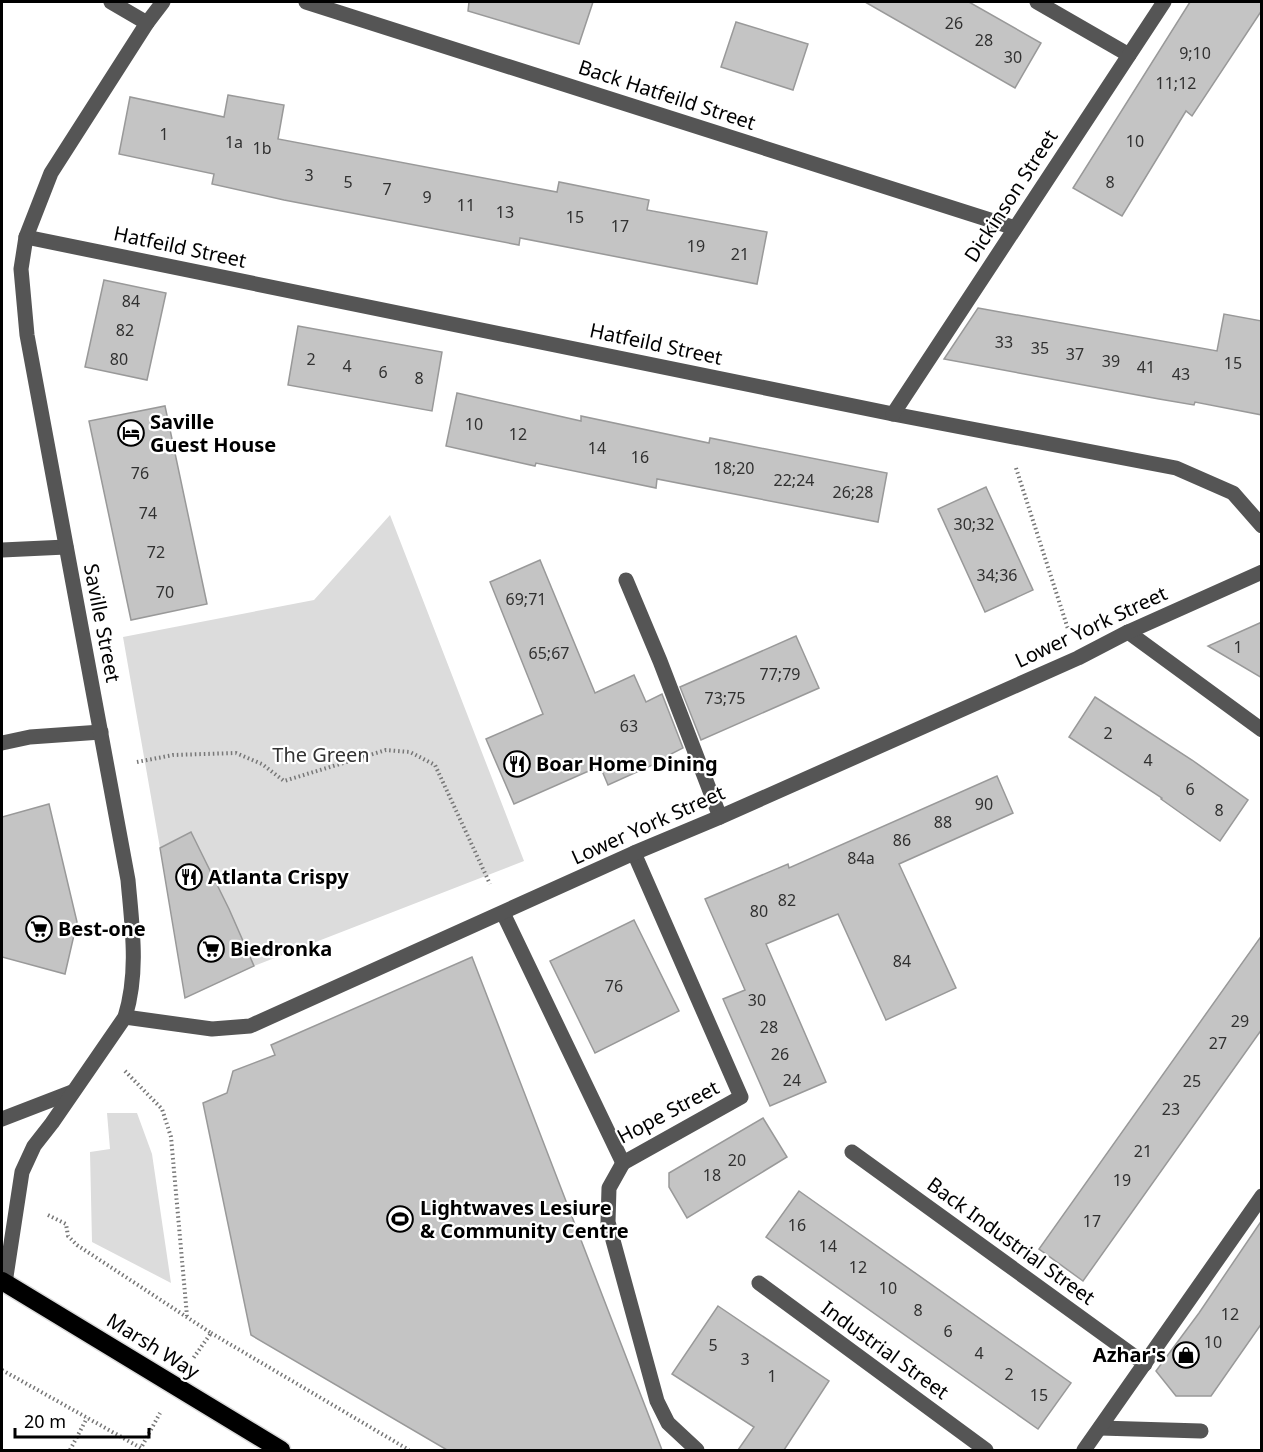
<svg xmlns="http://www.w3.org/2000/svg" width="1263" height="1452" viewBox="0 0 1263 1452" font-family="'Noto Sans',sans-serif">
  <style>
    .green { fill: #dcdcdc }
    .building { fill: #c4c4c4; stroke: #999; stroke-width: 1.5 }
    .lines { fill: none; stroke-linecap: round; stroke-linejoin: round }
    .highway-casing { stroke: #dbdbdb; stroke-width: 21 }
    .path { stroke: #777; stroke-width: 4; stroke-dasharray: 1.5 3; stroke-linecap: butt }
    .minor { stroke: #555; stroke-width: 15 }
    .highway { stroke: #000; stroke-width: 18 }
    .labels { text-anchor: middle; stroke-width: 4.5; stroke-linejoin: round; paint-order: stroke }
    .number-label { font-size: 16px; fill: #313131 }
    .street-label { font-size: 20px; fill: #000; stroke: #fff }
    .poi-label { font-size: 20px; font-weight: bold; fill: #000; stroke: #fff; text-anchor: start }
    .park-label { font-size: 20px; fill: #333; stroke: #fff }
  </style>
  <rect width="100%" height="100%" fill="#fff"/>
  <g class="green">
    <path d="M390 515 524 861 254 966 191 832 160 848 123 637 314 600Z"/>
    <path d="M107 1113H137L152 1154 171 1283 92 1242 90 1152 110 1149Z"/>
  </g>
  <g class="building">
    <path d="M469 2H593L579 44 468 11Z"/>
    <path d="M865 2H969L1041 43 1015 88Z"/>
    <path d="M1190 2H1262V10L1192 116 1186 111 1122 216 1073 188Z"/>
    <path d="M736 22 808 44 793 90 721 67Z"/>
    <path d="M228 95 284 105 278 139 557 192 559 182 649 200 647 210 767 232 757 284 520 238 519 245 284 200 212 184 214 174 119 154 130 97 224 117Z"/>
    <path d="M104 280 166 293 147 380 85 367Z"/>
    <path d="M978 308 1217 351 1224 314 1262 321V415L1195 402 1194 405 1159 399 944 359Z"/>
    <path d="M298 326 442 352 432 411 288 385Z"/>
    <path d="M457 393 581 421V416L709 443 710 438 887 473 878 522 657 479 656 488 536 463 535 466 446 446Z"/>
    <path d="M165 406 207 604 131 620 89 421Z"/>
    <path d="M986 487 1033 590 985 612 938 509Z"/>
    <path d="M540 560 595 693 634 675 646 702 662 694 683 748 669 755 670 757 608 785 600 766 514 804 486 739 543 714 490 582Z"/>
    <path d="M1262 622V678L1208 646Z"/>
    <path d="M796 636 819 688 701 740 680 687Z"/>
    <path d="M1095 697 1192 760 1248 800 1220 841 1161 799 1162 798 1069 737Z"/>
    <path d="M997 776 1013 813 899 864 956 988 886 1020 838 914 766 944 826 1082 770 1106 723 999 745 990 705 899 788 864 789 868Z"/>
    <path d="M49 804 77 922 65 974 2 957V817Z"/>
    <path d="M191 832 229 909 254 966 185 998 160 848Z"/>
    <path d="M634 920 679 1011 595 1053 550 961Z"/>
    <path d="M1262 935V1029L1083 1281 1039 1249Z"/>
    <path d="M472 957 601 1292 662 1450H447L251 1335 203 1103 227 1093 233 1071 275 1055 271 1045Z"/>
    <path d="M763 1118 787 1157 687 1218 669 1187V1173Z"/>
    <path d="M799 1191 1071 1383 1038 1429 766 1237Z"/>
    <path d="M1262 1220V1323L1211 1396H1176L1156 1371 1199 1313Z"/>
    <path d="M718 1306 829 1381 784 1450H738L754 1427 672 1374Z"/>
  </g>
  <g class="lines">
    <g class="highway-casing">
      <path id="highway" d="M2 1281 281 1450"/>
    </g>
    <g class="path">
      <path d="M1016 468 1068 629"/>
      <path d="M137 762 173 755 236 753 262 764 284 781 386 750 410 752 435 765 490 884"/>
      <path d="M125 1071 162 1109 171 1137 187 1316"/>
      <path d="M48 1215 66 1224 68 1236 77 1245 211 1333 192 1360"/>
      <path d="M211 1333 409 1450"/>
      <path d="M2 1370 141 1448 160 1413"/>
      <path d="M70 1450 87 1418"/>
    </g>
    <g class="minor">
      <path d="M111 2 147 23"/>
      <path d="M306 2 1015 228"/>
      <path d="M1037 2 1129 55"/>
      <path d="M26 237 893 414 1176 468 1233 493 1262 526"/>
      <path d="M893 414 1164 2"/>
      <path d="M2 550 66 547"/>
      <path d="M626 580 660 661 720 817"/>
      <path d="M1128 632 1262 730"/>
      <path d="M2 743 30 737 101 732"/>
      <path d="M503 913 623 1163 741 1097 634 853"/>
      <path d="M125 1017 212 1029 250 1026 634 853 720 817 1078 658 1128 632 1262 572"/>
      <path d="M2 1119 72 1092"/>
      <path d="M852 1152 1145 1364"/>
      <path d="M623 1163 609 1188 608 1222 657 1401 668 1423 697 1450"/>
      <path d="M5 1283 22 1172 34 1146 52 1123 125 1017C139 972 132 926 128 880L27 335 21 269 26 237 51 173 147 23 163 2"/>
      <path d="M759 1283 986 1450"/>
      <path d="M1100 1428 1201 1431"/>
      <path d="M1084 1450 1262 1196"/>
    </g>
    <use href="#highway" class="highway"/>
  </g>
  <defs>
    <g id="hotel-ring" transform="scale(1.35)"><circle r="9.5" fill="#fff" stroke="#000" stroke-width="1.5"/><path d="M-6-4.5h1.5V1H6V5H4.5V3h-9V5H-6ZM-4 0a1.8 1.8 0 1 1 3.6 0ZM.5 0V-2.5h3Q6-2.5 6 0Z" fill="#000"/></g>
    <g id="restaurant-ring" transform="scale(1.35)"><circle r="9.5" fill="#fff" stroke="#000" stroke-width="1.5"/><path d="M-5-6h1v4h1v-4h1v4h1v-4h1v5L-1.5 .5V6h-2V.5L-5-1ZM5-6V6H3V1.5H1.5Q1.5-4 5-6Z" fill="#000"/></g>
    <g id="supermarket-ring" transform="scale(1.35)"><circle r="9.5" fill="#fff" stroke="#000" stroke-width="1.5"/><path d="M-6-5.5h2.5l.6 2H6L4.5 2H-2.5L-4.4-4H-6ZM-1.5 3.2a1.3 1.3 0 1 0 .1 0ZM3 3.2a1.3 1.3 0 1 0 .1 0Z" fill="#000"/></g>
    <g id="stadium-ring" transform="scale(1.35)"><circle r="9.5" fill="#fff" stroke="#000" stroke-width="1.5"/><path d="M0-5a6.5 5 0 1 0 0 10a6.5 5 0 1 0 0-10ZM-3.5-1.8h7v3.6h-7Z" fill="#000"/></g>
    <g id="shop-ring" transform="scale(1.35)"><circle r="9.5" fill="#fff" stroke="#000" stroke-width="1.5"/><path d="M-5-2.5h2.3a2.7 3.5 0 0 1 5.4 0H5L5.5 6h-11ZM-1.5-2.5h3a1.5 2.3 0 0 0-3 0Z" fill="#000"/></g>
  </defs>
  <g fill-rule="evenodd">
    <use href="#hotel-ring" x="131" y="433"/>
    <use href="#restaurant-ring" x="517" y="764"/>
    <use href="#restaurant-ring" x="189" y="877"/>
    <use href="#supermarket-ring" x="39" y="929"/>
    <use href="#supermarket-ring" x="211" y="949"/>
    <use href="#stadium-ring" x="400" y="1219"/>
    <use href="#shop-ring" x="1186" y="1355"/>
  </g>
  <g class="labels">
    <g class="number-label">
      <text x="954" y="29">26</text>
      <text x="984" y="46">28</text>
      <text x="1195" y="59">9;10</text>
      <text x="1013" y="63">30</text>
      <text x="1176" y="89">11;12</text>
      <text x="164" y="140">1</text>
      <text x="1135" y="147">10</text>
      <text x="234" y="148">1a</text>
      <text x="262" y="154">1b</text>
      <text x="309" y="181">3</text>
      <text x="348" y="188">5</text>
      <text x="1110" y="188">8</text>
      <text x="387" y="195">7</text>
      <text x="427" y="203">9</text>
      <text x="466" y="211">11</text>
      <text x="505" y="218">13</text>
      <text x="575" y="223">15</text>
      <text x="620" y="232">17</text>
      <text x="696" y="252">19</text>
      <text x="740" y="260">21</text>
      <text x="131" y="307">84</text>
      <text x="125" y="336">82</text>
      <text x="1004" y="348">33</text>
      <text x="1040" y="354">35</text>
      <text x="1075" y="360">37</text>
      <text x="119" y="365">80</text>
      <text x="311" y="365">2</text>
      <text x="1111" y="367">39</text>
      <text x="1233" y="369">15</text>
      <text x="347" y="372">4</text>
      <text x="1146" y="373">41</text>
      <text x="383" y="378">6</text>
      <text x="1181" y="380">43</text>
      <text x="419" y="384">8</text>
      <text x="474" y="430">10</text>
      <text x="518" y="440">12</text>
      <text x="597" y="454">14</text>
      <text x="640" y="463">16</text>
      <text x="734" y="474">18;20</text>
      <text x="140" y="479">76</text>
      <text x="794" y="486">22;24</text>
      <text x="853" y="498">26;28</text>
      <text x="148" y="519">74</text>
      <text x="974" y="530">30;32</text>
      <text x="156" y="558">72</text>
      <text x="997" y="581">34;36</text>
      <text x="165" y="598">70</text>
      <text x="526" y="605">69;71</text>
      <text x="1238" y="653">1</text>
      <text x="549" y="659">65;67</text>
      <text x="780" y="680">77;79</text>
      <text x="725" y="704">73;75</text>
      <text x="629" y="732">63</text>
      <text x="1108" y="739">2</text>
      <text x="1148" y="766">4</text>
      <text x="1190" y="795">6</text>
      <text x="984" y="810">90</text>
      <text x="1219" y="816">8</text>
      <text x="943" y="828">88</text>
      <text x="902" y="846">86</text>
      <text x="861" y="864">84a</text>
      <text x="787" y="906">82</text>
      <text x="759" y="917">80</text>
      <text x="902" y="967">84</text>
      <text x="614" y="992">76</text>
      <text x="757" y="1006">30</text>
      <text x="1240" y="1027">29</text>
      <text x="769" y="1033">28</text>
      <text x="1218" y="1049">27</text>
      <text x="780" y="1060">26</text>
      <text x="792" y="1086">24</text>
      <text x="1192" y="1087">25</text>
      <text x="1171" y="1115">23</text>
      <text x="1143" y="1157">21</text>
      <text x="737" y="1166">20</text>
      <text x="712" y="1181">18</text>
      <text x="1122" y="1186">19</text>
      <text x="1092" y="1227">17</text>
      <text x="797" y="1231">16</text>
      <text x="828" y="1252">14</text>
      <text x="858" y="1273">12</text>
      <text x="888" y="1294">10</text>
      <text x="918" y="1316">8</text>
      <text x="1230" y="1320">12</text>
      <text x="948" y="1337">6</text>
      <text x="1213" y="1348">10</text>
      <text x="713" y="1351">5</text>
      <text x="979" y="1359">4</text>
      <text x="745" y="1365">3</text>
      <text x="1009" y="1380">2</text>
      <text x="772" y="1382">1</text>
      <text x="1039" y="1401">15</text>
    </g>
    <g class="street-label">
      <text transform="translate(667 95) rotate(18)" y="7">Back Hatfeild Street</text>
      <text transform="translate(1011 196) rotate(-57)" y="7">Dickinson Street</text>
      <text transform="translate(180 247) rotate(12)" y="7">Hatfeild Street</text>
      <text transform="translate(656 344) rotate(12)" y="7">Hatfeild Street</text>
      <text transform="translate(102 623) rotate(79)" y="7">Saville Street</text>
      <text transform="translate(1091 627) rotate(-25)" y="7">Lower York Street</text>
      <text transform="translate(648 825) rotate(-24)" y="7">Lower York Street</text>
      <text transform="translate(668 1112) rotate(-28)" y="7">Hope Street</text>
      <text transform="translate(1011 1241) rotate(36)" y="7">Back Industrial Street</text>
      <text transform="translate(153 1346) rotate(32)" y="7">Marsh Way</text>
      <text transform="translate(885 1350) rotate(36)" y="7">Industrial Street</text>
    </g>
    <g class="poi-label">
      <text x="150" y="429">Saville<tspan x="150" dy="23">Guest House</tspan></text>
      <text x="536" y="771">Boar Home Dining</text>
      <text x="208" y="884">Atlanta Crispy</text>
      <text x="58" y="936">Best-one</text>
      <text x="230" y="956">Biedronka</text>
      <text x="420" y="1215">Lightwaves Lesiure<tspan x="420" dy="23">&amp; Community Centre</tspan></text>
      <text x="1166" y="1362" text-anchor="end">Azhar's</text>
    </g>
    <g class="park-label">
      <text x="321" y="762">The Green</text>
    </g>
  </g>
  <rect width="1263" height="1452" fill="none" stroke="#000000" stroke-width="6"/>
  <path d="M15 1428v9h134v-9" fill="none" stroke="#000000" stroke-width="3"/>
  <text x="24" y="1428" font-size="18" fill="#000000" stroke="#ffffff" stroke-width="4.5" paint-order="stroke">20 m</text>
</svg>
